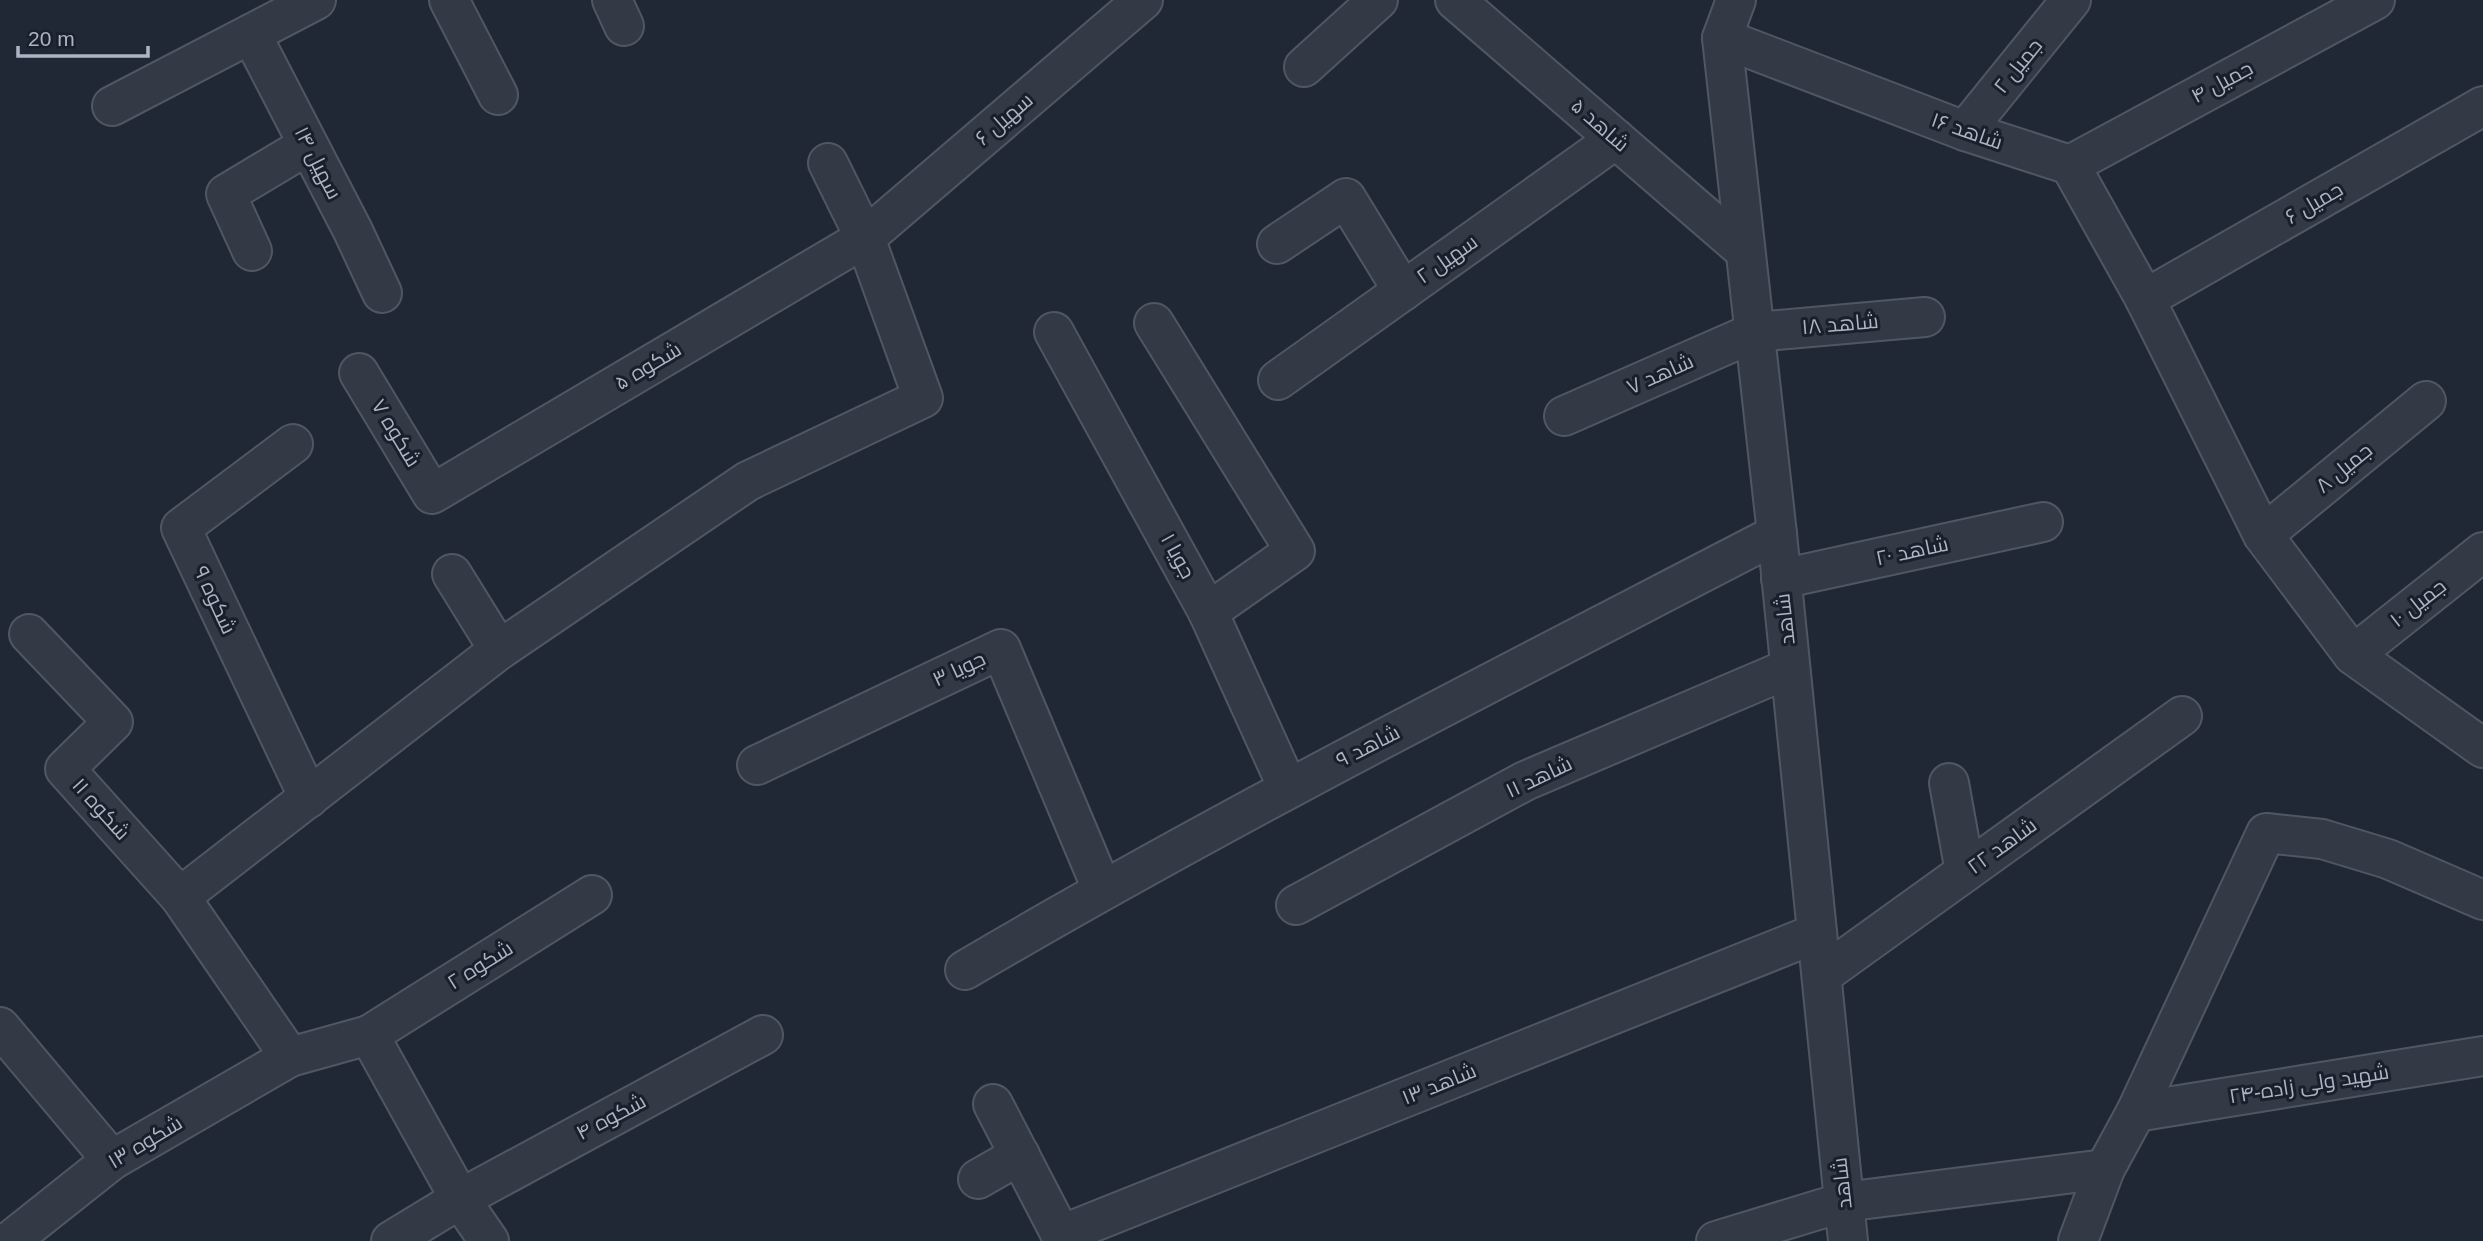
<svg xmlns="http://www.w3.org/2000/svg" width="2483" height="1241" viewBox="0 0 2483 1241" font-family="Helvetica,Cairo,sans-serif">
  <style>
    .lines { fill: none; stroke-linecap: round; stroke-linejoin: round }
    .street-casing { stroke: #505764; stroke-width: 42 }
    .street { stroke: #333a46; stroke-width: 38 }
    .labels { text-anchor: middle; stroke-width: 6; stroke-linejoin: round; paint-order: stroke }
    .street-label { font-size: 21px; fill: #adb4c3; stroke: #191f2b }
  </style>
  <rect width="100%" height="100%" fill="#202836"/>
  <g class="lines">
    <g class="street-casing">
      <g id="street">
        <path d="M449 0 498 95"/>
        <path d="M612 0 624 26"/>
        <path d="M1455 0 1744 250"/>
        <path d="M1736 0 1722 38 1777 534 1848 1241"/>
        <path d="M251 34 353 231 382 293"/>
        <path d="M1722 38 1965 131 2070 165 2145 299 2263 535 2353 655 2483 748"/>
        <path d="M1304 67 1378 0"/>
        <path d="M112 106 316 0"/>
        <path d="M1965 131 2071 0"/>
        <path d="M2070 165 2375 0"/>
        <path d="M1277 244 1346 198 1403 291"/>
        <path d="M252 251 226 194 308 145"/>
        <path d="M2145 299 2483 106"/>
        <path d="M1154 323 1295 551 1208 612"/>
        <path d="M1054 332 1208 612 1288 788"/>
        <path d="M359 373 432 494 865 238 1143 0"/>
        <path d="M1278 380 1616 139"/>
        <path d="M1564 416 1755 332 1925 317"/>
        <path d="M293 444 181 528 309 798"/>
        <path d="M2263 535 2426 401"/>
        <path d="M452 574 499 650"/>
        <path d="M1781 579 2043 522"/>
        <path d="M29 634 113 722 65 769 180 897 290 1057"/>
        <path d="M2353 655 2483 552"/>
        <path d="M757 765 1001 649 1102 889"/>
        <path d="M1949 783 1965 872"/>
        <path d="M180 897 499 650 748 481 923 398 865 238 828 163"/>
        <path d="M1296 905 1525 781 1790 668"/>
        <path d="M965 970C1230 814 1504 676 1777 534"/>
        <path d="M1822 975 2182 716"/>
        <path d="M0 1027 112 1160"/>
        <path d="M369 1035 592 895"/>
        <path d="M993 1104 1061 1235 1817 933"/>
        <path d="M2136 1112 2483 1056"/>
        <path d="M978 1179 1020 1155"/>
        <path d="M10 1241 112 1160 290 1057 369 1035 460 1199 489 1241"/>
        <path d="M391 1241 460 1199 763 1035"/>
        <path d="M1716 1241 1844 1202 2105 1169"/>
        <path d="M2078 1241 2105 1169 2136 1112 2266 833 2322 839 2388 859 2483 900"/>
      </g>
    </g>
    <use href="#street" class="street"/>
  </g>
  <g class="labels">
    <g class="street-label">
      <text transform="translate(2018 66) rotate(-51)" y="7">جمیل ۲</text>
      <text transform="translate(2222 82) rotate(-28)" y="7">جمیل ۴</text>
      <text transform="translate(1004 119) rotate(-41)" y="7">سهیل ۶</text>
      <text transform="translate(1600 125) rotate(41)" y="7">شاهد ۵</text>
      <text transform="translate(1967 131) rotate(19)" y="7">شاهد ۱۶</text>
      <text transform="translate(318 163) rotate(63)" y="7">سهیل ۱۴</text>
      <text transform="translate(2314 203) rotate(-30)" y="7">جمیل ۶</text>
      <text transform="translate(1447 259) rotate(-35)" y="7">سهیل ۲</text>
      <text transform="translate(1840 324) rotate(-5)" y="7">شاهد ۱۸</text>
      <text transform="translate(648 366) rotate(-31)" y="7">شکوه ۵</text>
      <text transform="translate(1660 374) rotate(-24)" y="7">شاهد ۷</text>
      <text transform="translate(396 433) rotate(59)" y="7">شکوه ۷</text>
      <text transform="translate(2344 468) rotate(-39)" y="7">جمیل ۸</text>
      <text transform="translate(1912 551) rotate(-12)" y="7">شاهد ۲۰</text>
      <text transform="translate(1178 556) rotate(61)" y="7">جویا ۱</text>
      <text transform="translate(215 600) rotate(65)" y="7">شکوه ۹</text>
      <text transform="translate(2418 603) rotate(-38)" y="7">جمیل ۱۰</text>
      <text transform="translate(1785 619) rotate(-96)" y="7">شاهد</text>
      <text transform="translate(959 669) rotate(-25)" y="7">جویا ۳</text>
      <text transform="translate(1368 746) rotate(-27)" y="7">شاهد ۹</text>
      <text transform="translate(1539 777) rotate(-25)" y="7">شاهد ۱۱</text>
      <text transform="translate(101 809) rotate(48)" y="7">شکوه ۱۱</text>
      <text transform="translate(2002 846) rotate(-36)" y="7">شاهد ۲۲</text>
      <text transform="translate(480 965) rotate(-32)" y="7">شکوه ۲</text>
      <text transform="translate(1439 1084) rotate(-22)" y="7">شاهد ۱۳</text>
      <text transform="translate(2309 1084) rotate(-9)" y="7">شهید ولی زاده-۲۴</text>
      <text transform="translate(611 1117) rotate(-28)" y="7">شکوه ۴</text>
      <text transform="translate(145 1142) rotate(-31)" y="7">شکوه ۱۳</text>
      <text transform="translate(1842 1183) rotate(-96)" y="7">شاهد</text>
    </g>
  </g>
  <path d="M18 46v10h130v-10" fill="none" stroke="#adb4c3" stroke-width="3.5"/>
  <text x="28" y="46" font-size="21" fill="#adb4c3" stroke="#191f2b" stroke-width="5" paint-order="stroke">20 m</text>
</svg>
